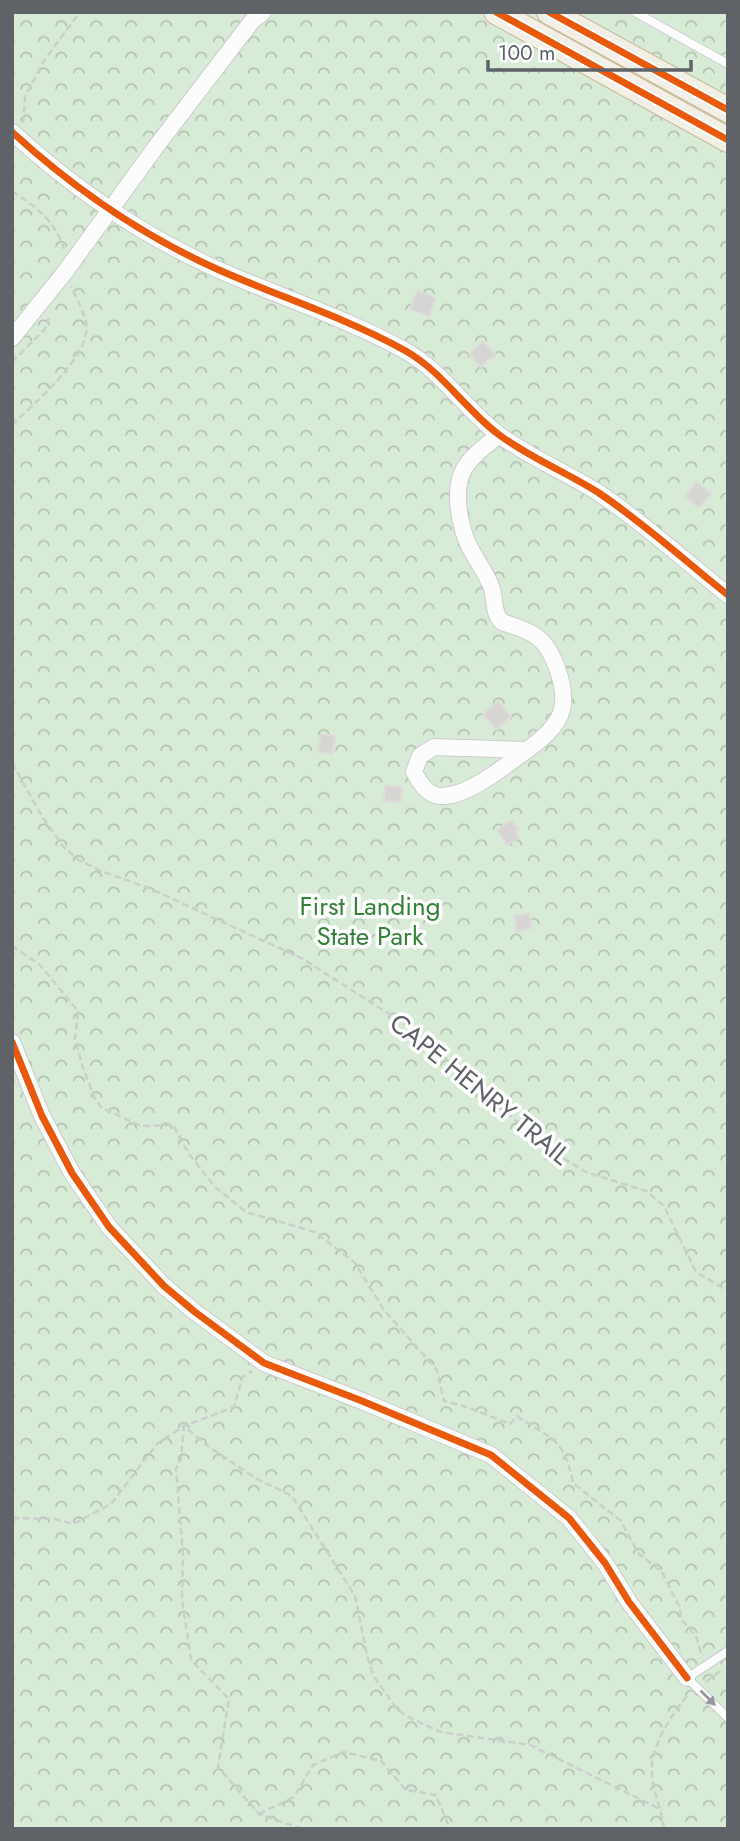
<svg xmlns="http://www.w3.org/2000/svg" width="740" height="1841" viewBox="0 0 740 1841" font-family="Jost,sans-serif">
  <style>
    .park { fill: url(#park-crowns) }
    .building { fill: #d6d5d3; stroke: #deddd9; stroke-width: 2 }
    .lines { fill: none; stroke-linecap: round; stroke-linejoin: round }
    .service-casing { stroke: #cbcccc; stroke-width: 10 }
    .minor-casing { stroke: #cbcccc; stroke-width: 18 }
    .trunk-casing { stroke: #c8b996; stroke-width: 26 }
    .path { stroke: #cacfcc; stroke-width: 2.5; stroke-dasharray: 7 3.5; stroke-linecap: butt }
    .service { stroke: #fdfcfc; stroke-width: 8 }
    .minor { stroke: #fdfcfc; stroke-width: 16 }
    .trunk { stroke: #f2f0e6; stroke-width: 24 }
    .cycleway-casing { stroke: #fff; stroke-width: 11 }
    .cycleway { stroke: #e8590c; stroke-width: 7 }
    .oneway { fill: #96999c }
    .labels { text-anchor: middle; stroke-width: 7; stroke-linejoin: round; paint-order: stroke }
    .park-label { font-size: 26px; fill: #348238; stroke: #fff }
    .street-label { font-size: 26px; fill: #5f6368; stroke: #fff }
  </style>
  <defs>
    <pattern id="park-crowns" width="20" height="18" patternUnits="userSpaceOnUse" patternTransform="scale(1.75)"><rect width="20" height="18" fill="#d8ebd6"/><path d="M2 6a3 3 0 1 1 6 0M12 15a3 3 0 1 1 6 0" fill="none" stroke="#b2c2b1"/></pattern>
  </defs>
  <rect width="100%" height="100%" fill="#efeeea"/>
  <rect class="park" x="12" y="12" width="716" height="1817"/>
  <g class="building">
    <path d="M417 291 436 298 429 316 410 309Z"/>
    <path d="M483 341 495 354 481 367 469 354Z"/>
    <path d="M696 482 711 494 699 508 685 497Z"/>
    <path d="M498 701 511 717 496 730 483 714Z"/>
    <path d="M321 734 335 736 333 754 318 752Z"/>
    <path d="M385 786 402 787 401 802 384 801Z"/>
    <path d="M512 820 519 830 516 832 519 838 507 845 497 830Z"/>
    <path d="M529 913 532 928 517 932 514 916Z"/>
  </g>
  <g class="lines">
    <g class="service-casing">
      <g id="service">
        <path d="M635 12 728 64"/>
        <path d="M728 1651 687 1678 728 1718"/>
      </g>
    </g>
    <g class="minor-casing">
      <g id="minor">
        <path d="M12 132C73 188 143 236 219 270 280 297 344 317 404 350 441 370 465 409 498 434 530 458 566 472 599 493 645 524 685 561 728 595"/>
        <path d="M12 338 65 272 155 148 252 21 263 12"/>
        <path d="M499 435C487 445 472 455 464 469 452 490 460 528 470 548 477 561 486 573 491 586 496 599 492 612 502 622 513 626 527 629 537 637 547 644 553 657 557 668 572 709 560 726 527 750"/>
        <path d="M434 747 527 750C506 765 468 797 441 796 428 796 419 782 414 772L420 756Z"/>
        <path d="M12 1042 42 1116 72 1173 109 1227 164 1286 195 1312 264 1363 362 1401 491 1455 569 1518 605 1563 629 1602 687 1678"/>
      </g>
    </g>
    <g class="trunk-casing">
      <g id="trunk">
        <path d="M496 12 728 140"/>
        <path d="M549 12 728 110"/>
      </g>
    </g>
    <g class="path">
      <path d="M23 123 25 97 43 62 80 12"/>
      <path d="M12 191C36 207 55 220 64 249"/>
      <path d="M12 362 45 329 49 318"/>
      <path d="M12 425C34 403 93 355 86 322 83 310 76 297 71 286"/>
      <path d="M12 763 43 818 63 846 77 859 101 871 151 889 303 959 411 1028 547 1148 586 1172 646 1191 664 1206 696 1272 728 1291"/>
      <path d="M12 946 40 965 78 1011 75 1039 82 1065 95 1099 102 1108 141 1126 173 1125 189 1154 215 1187 246 1212 315 1232 355 1263 384 1310 437 1370 444 1401 467 1407 510 1424 517 1416C553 1441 563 1436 573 1483L621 1521 638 1553 662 1572 680 1608 681 1619 696 1636 702 1656"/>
      <path d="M12 1518 55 1519 73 1524 111 1504 157 1444 184 1426 234 1407 242 1378 252 1371"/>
      <path d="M706 1682 720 1671"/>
      <path d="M259 1814 294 1797 313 1765 344 1752 381 1761 406 1790 436 1795 450 1829"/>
      <path d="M302 1829 259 1814 218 1767 229 1699 191 1660 182 1599 183 1555 176 1469 181 1458 184 1426 208 1446 255 1478 292 1496 355 1596 368 1659 374 1677 397 1709 410 1718 441 1732 530 1745 662 1810"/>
      <path d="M664 1829C662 1810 653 1792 652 1774 649 1748 673 1712 689 1694"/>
    </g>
    <use href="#service" class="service"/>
    <use href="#minor" class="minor"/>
    <use href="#trunk" class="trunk"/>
    <g class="cycleway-casing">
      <g id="cycleway">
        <path d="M496 12 728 140"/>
        <path d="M549 12 728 110"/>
        <path d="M12 132C73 188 143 236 219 270 280 297 344 317 404 350 441 370 465 409 498 434 530 458 566 472 599 493 645 524 685 561 728 595"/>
        <path d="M12 1042 42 1116 72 1173 109 1227 164 1286 195 1312 264 1363 362 1401 491 1455 569 1518 605 1563 629 1602 687 1678"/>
      </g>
    </g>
    <use href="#cycleway" class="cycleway"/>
  </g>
  <defs><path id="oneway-solid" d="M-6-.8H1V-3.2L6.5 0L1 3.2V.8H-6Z" transform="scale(1.75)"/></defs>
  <use class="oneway" href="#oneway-solid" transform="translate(708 1698) rotate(45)"/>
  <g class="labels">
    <g class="park-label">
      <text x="370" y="915">First Landing<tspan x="370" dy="30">State Park</tspan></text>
    </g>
    <g class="street-label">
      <text transform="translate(480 1089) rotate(39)" y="9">CAPE HENRY TRAIL</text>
    </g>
  </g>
  <rect width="740" height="1841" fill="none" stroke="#5f6368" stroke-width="28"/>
  <path d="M488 60v10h203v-10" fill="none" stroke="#5f6368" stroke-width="3.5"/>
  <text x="498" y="60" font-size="21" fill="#5f6368" stroke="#ffffff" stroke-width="5" paint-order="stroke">100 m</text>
</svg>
